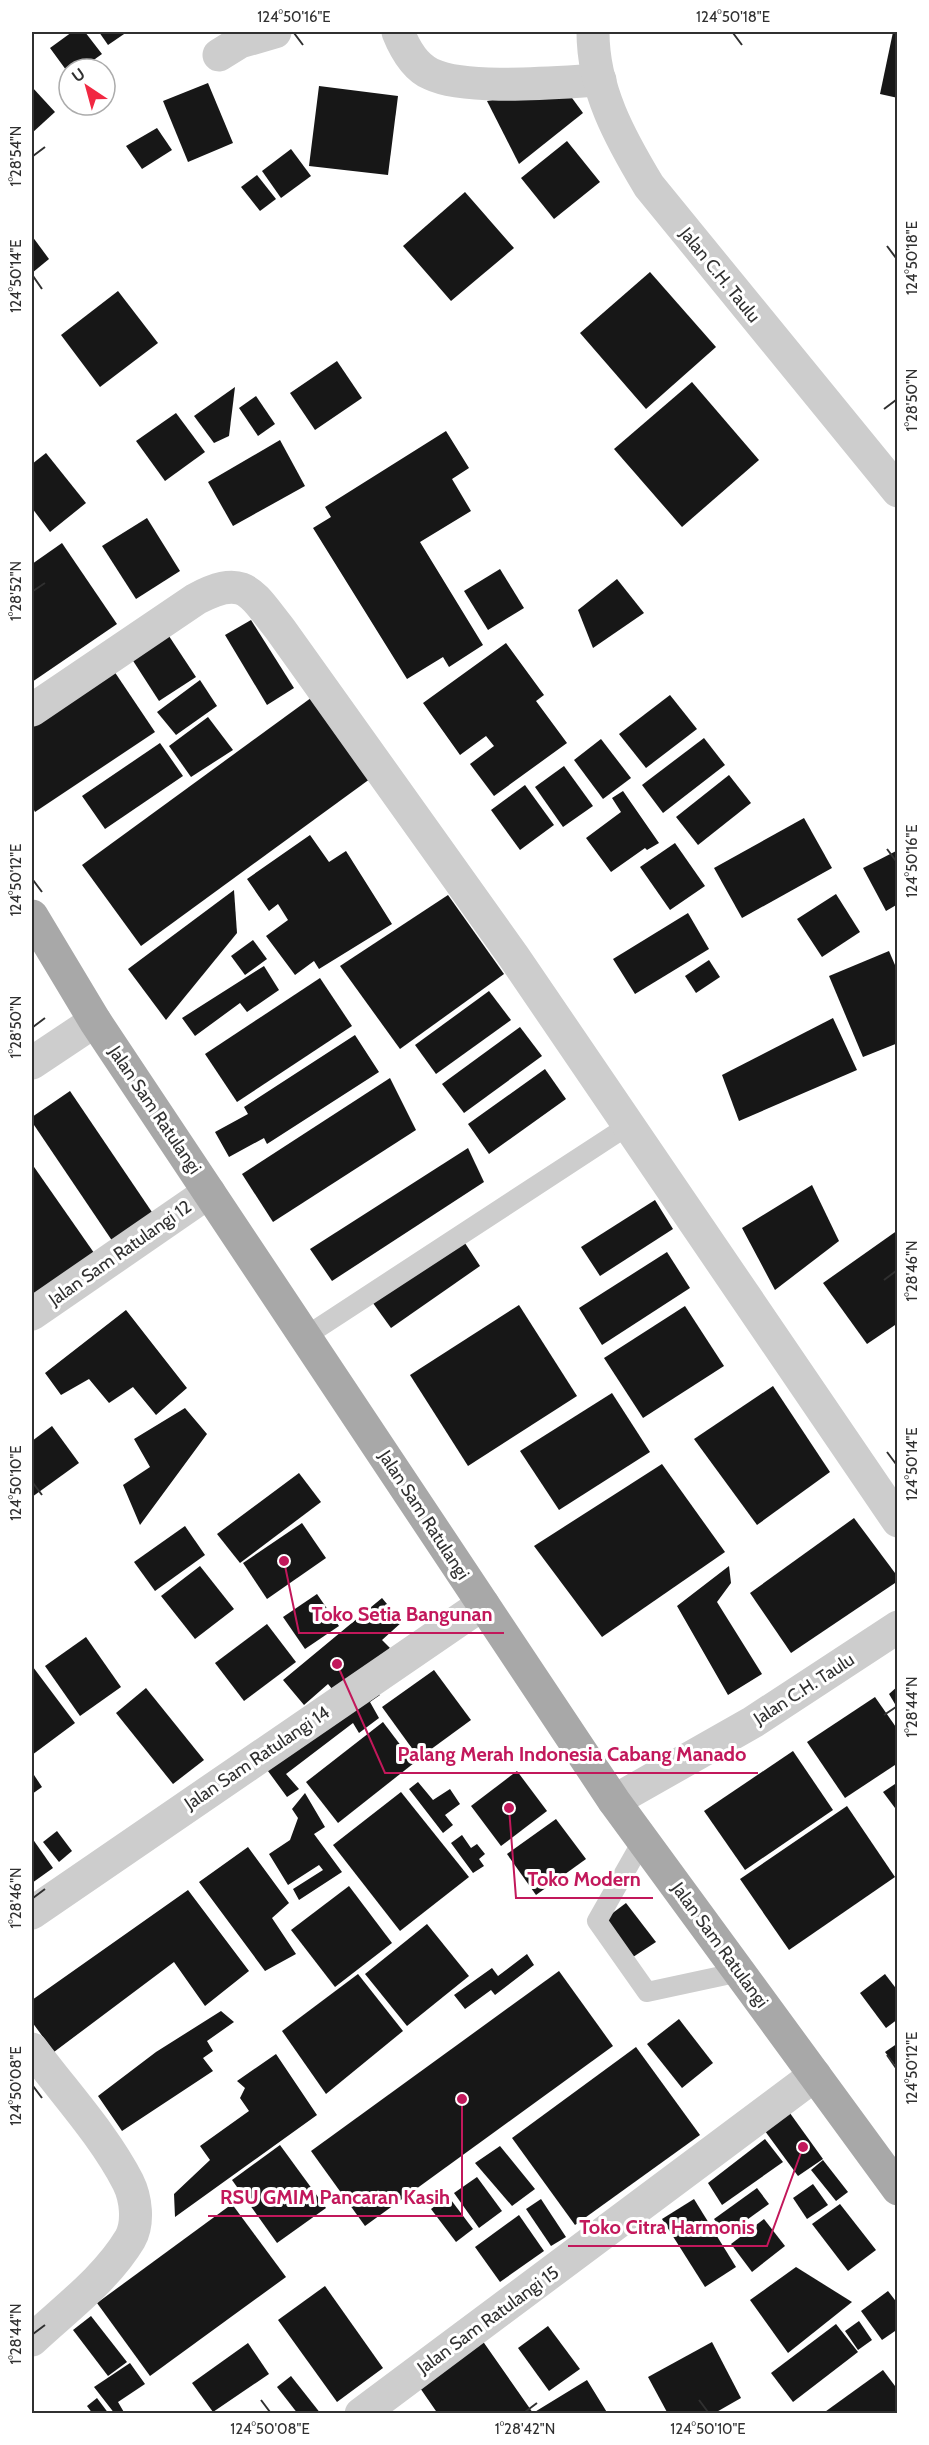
<svg xmlns="http://www.w3.org/2000/svg" width="929" height="2445" viewBox="0 0 929 2445" font-family="Cabin,sans-serif">
  <style>
    .building { fill: #171717 }
    .lines { fill: none; stroke-linecap: round; stroke-linejoin: round }
    .service { stroke: #cdcdcd; stroke-width: 20 }
    .minor { stroke: #cdcdcd; stroke-width: 33 }
    .tertiary { stroke: #cdcdcd; stroke-width: 33 }
    .primary { stroke: #a8a8a8; stroke-width: 33 }
    .ticks { fill: none; stroke: #303030; stroke-width: 2 }
    .labels { text-anchor: middle; stroke-width: 6; stroke-linejoin: round; paint-order: stroke }
    .street-label { font-size: 18px; fill: #303030; stroke: #fff }
    .leader { fill: none; stroke: #c2185b; stroke-width: 2 }
    .callout-dot { fill: #c2185b; stroke: #fff; stroke-width: 2 }
    .callout-label { font-size: 20px; text-anchor: middle; font-weight: bold; fill: #c2185b; stroke: #fff; stroke-width: 6; stroke-linejoin: round; paint-order: stroke }
    .neatline { fill: none; stroke: #303030; stroke-width: 2 }
    .ticks-label { font-size: 15px; text-anchor: middle; fill: #303030 }
  </style>
  <rect width="100%" height="100%" fill="#fff"/>
  <g class="building">
    <path d="M72 32H85L102 54 81 69H69V74L50 48Z"/>
    <path d="M99 32H127L108 45Z"/>
    <path d="M893 32H898V98L880 94Z"/>
    <path d="M208 83 233 143 188 162 163 101Z"/>
    <path d="M319 86 398 96 388 175 309 166Z"/>
    <path d="M32 87 55 112 32 133Z"/>
    <path d="M564 87 583 113 519 164 487 101Z"/>
    <path d="M157 128 172 150 142 169 126 146Z"/>
    <path d="M567 141 600 182 554 219 521 178Z"/>
    <path d="M291 149 311 176 281 198 262 171Z"/>
    <path d="M257 175 276 199 260 211 241 187Z"/>
    <path d="M465 192 514 248 451 301 403 246Z"/>
    <path d="M32 236 49 259 32 273Z"/>
    <path d="M650 272 716 347 646 409 580 333Z"/>
    <path d="M118 291 158 343 100 387 61 335Z"/>
    <path d="M337 361 362 398 315 430 290 393Z"/>
    <path d="M692 382 759 460 682 527 614 449Z"/>
    <path d="M235 387 229 436 214 443 194 416Z"/>
    <path d="M256 396 275 424 258 436 239 408Z"/>
    <path d="M176 413 205 452 165 481 136 441Z"/>
    <path d="M446 431 469 468 452 479 471 511 420 542 483 645 449 667 443 657 407 679 313 528 331 517 325 507Z"/>
    <path d="M280 440 305 486 233 526 208 482Z"/>
    <path d="M46 453 86 503 50 532 32 508V464Z"/>
    <path d="M147 518 180 571 136 599 102 546Z"/>
    <path d="M62 543 117 624 32 682V564Z"/>
    <path d="M500 569 524 608 488 630 464 591Z"/>
    <path d="M617 579 644 613 593 648 578 610Z"/>
    <path d="M251 620 294 688 267 705 225 635Z"/>
    <path d="M165 630 196 677 159 701 128 653Z"/>
    <path d="M506 643 544 695 536 701 567 743 494 796 470 764 494 746 486 736 460 755 423 703Z"/>
    <path d="M114 671 155 732 35 812 32 806V726Z"/>
    <path d="M200 680 217 706 176 735 157 712Z"/>
    <path d="M315 695 374 776 141 946 82 865Z"/>
    <path d="M670 695 697 729 646 768 619 734Z"/>
    <path d="M208 717 233 750 191 777 169 746Z"/>
    <path d="M704 738 725 765 663 813 642 785Z"/>
    <path d="M601 739 631 778 603 799 574 760Z"/>
    <path d="M160 743 183 776 105 829 82 796Z"/>
    <path d="M564 766 593 806 563 827 535 787Z"/>
    <path d="M729 775 751 803 698 845 676 817Z"/>
    <path d="M525 785 554 825 520 850 491 810Z"/>
    <path d="M623 791 659 843 647 850 645 848 611 872 586 838 621 812 612 798Z"/>
    <path d="M804 818 832 868 742 918 714 868Z"/>
    <path d="M310 835 329 862 346 851 392 924 319 969 314 961 295 975 266 936 288 920 278 904 269 911 247 879Z"/>
    <path d="M675 843 705 886 670 910 640 867Z"/>
    <path d="M898 850V904L886 911 863 868Z"/>
    <path d="M234 890 237 933 166 1020 128 969Z"/>
    <path d="M836 894 860 932 822 957 797 919Z"/>
    <path d="M448 895 504 974 400 1049 340 966Z"/>
    <path d="M688 913 709 949 635 994 613 959Z"/>
    <path d="M253 940 267 959 245 975 231 956Z"/>
    <path d="M889 951 898 972V1043L863 1057 829 976Z"/>
    <path d="M709 960 720 977 696 993 685 976Z"/>
    <path d="M264 966 279 990 247 1012 240 1003 195 1036 182 1018Z"/>
    <path d="M320 978 352 1026 237 1102 205 1054Z"/>
    <path d="M489 991 511 1020 436 1074 415 1045Z"/>
    <path d="M833 1018 857 1070 739 1121 722 1075Z"/>
    <path d="M520 1027 542 1056 464 1113 442 1084Z"/>
    <path d="M355 1035 379 1072 267 1144 264 1138 229 1157 215 1132 248 1114 244 1107Z"/>
    <path d="M545 1069 566 1099 489 1154 468 1124Z"/>
    <path d="M390 1078 416 1130 273 1222 242 1174Z"/>
    <path d="M70 1091 158 1221 117 1248 32 1122V1117Z"/>
    <path d="M468 1148 484 1182 332 1281 310 1249Z"/>
    <path d="M32 1164 99 1260 32 1308Z"/>
    <path d="M812 1185 839 1241 775 1290 742 1228Z"/>
    <path d="M655 1200 673 1229 600 1276 581 1247Z"/>
    <path d="M898 1230V1323L867 1344 823 1283Z"/>
    <path d="M461 1237 480 1266 391 1328 370 1299Z"/>
    <path d="M667 1252 690 1288 602 1345 579 1308Z"/>
    <path d="M519 1305 577 1396 468 1466 410 1375Z"/>
    <path d="M685 1306 724 1366 643 1418 604 1358Z"/>
    <path d="M126 1310 187 1388 156 1415 133 1387 109 1403 89 1379 61 1395 45 1373Z"/>
    <path d="M773 1386 830 1472 757 1525 694 1439Z"/>
    <path d="M612 1393 650 1452 559 1510 520 1451Z"/>
    <path d="M185 1408 207 1434 140 1525 123 1485 150 1467 134 1439Z"/>
    <path d="M52 1426 79 1463 32 1497V1441Z"/>
    <path d="M662 1464 725 1552 602 1637 534 1546Z"/>
    <path d="M299 1473 321 1502 240 1563 217 1534Z"/>
    <path d="M854 1518 898 1577V1581L791 1653 750 1593Z"/>
    <path d="M302 1523 326 1558 267 1599 243 1563Z"/>
    <path d="M185 1526 205 1555 155 1591 134 1562Z"/>
    <path d="M200 1566 234 1609 195 1639 161 1596Z"/>
    <path d="M729 1566 731 1583 717 1602 762 1674 728 1695 677 1606Z"/>
    <path d="M317 1594 339 1626 305 1649 283 1617Z"/>
    <path d="M382 1598 402 1622 382 1640 390 1648 337 1695 328 1684 304 1705 283 1680Z"/>
    <path d="M267 1624 296 1662 244 1701 215 1663Z"/>
    <path d="M86 1637 121 1687 80 1716 45 1666Z"/>
    <path d="M33 1667 75 1723 32 1755V1668Z"/>
    <path d="M434 1670 471 1720 419 1758 382 1707Z"/>
    <path d="M371 1685 380 1695 370 1702 379 1718 359 1733 353 1723 286 1774 299 1789 287 1797 265 1767Z"/>
    <path d="M898 1686V1709L889 1694Z"/>
    <path d="M146 1688 204 1760 173 1784 116 1713Z"/>
    <path d="M875 1697 898 1730V1763L845 1798 807 1742Z"/>
    <path d="M383 1722 414 1763 338 1823 306 1782Z"/>
    <path d="M793 1751 833 1810 745 1870 704 1811Z"/>
    <path d="M517 1771 547 1811 501 1846 471 1806Z"/>
    <path d="M32 1772 42 1787 32 1794Z"/>
    <path d="M418 1782 433 1800 450 1789 460 1804 445 1815 453 1825 443 1833 409 1789Z"/>
    <path d="M898 1782V1812L883 1792Z"/>
    <path d="M401 1792 469 1877 400 1931 333 1845Z"/>
    <path d="M305 1793 325 1827 314 1834 342 1872 299 1900 293 1889 323 1870 319 1865 288 1885 269 1854 290 1840 298 1818 292 1809Z"/>
    <path d="M847 1806 895 1877 789 1950 740 1879Z"/>
    <path d="M556 1819 586 1859 536 1895 507 1854Z"/>
    <path d="M57 1831 72 1851 59 1862 43 1842Z"/>
    <path d="M462 1835 471 1848 477 1844 485 1854 479 1859 484 1866 473 1873 451 1843Z"/>
    <path d="M32 1838 53 1868 32 1883Z"/>
    <path d="M248 1847 289 1903 272 1918 296 1954 265 1971 199 1882Z"/>
    <path d="M349 1886 392 1943 335 1987 291 1930Z"/>
    <path d="M188 1890 249 1971 205 2006 174 1962 54 2052 32 2022V2000Z"/>
    <path d="M626 1903 656 1942 633 1957 606 1918Z"/>
    <path d="M427 1924 469 1976 407 2026 365 1974Z"/>
    <path d="M527 1954 534 1965 495 1995 491 1990 465 2009 454 1995 492 1968 498 1976Z"/>
    <path d="M559 1971 613 2046 365 2226 311 2151Z"/>
    <path d="M358 1974 403 2031 326 2094 282 2031Z"/>
    <path d="M885 1974 898 1991V2019L886 2028 860 1993Z"/>
    <path d="M221 2011 234 2022 207 2041 213 2051 203 2058 213 2071 122 2131 98 2096 156 2052Z"/>
    <path d="M679 2019 713 2063 682 2088 647 2044Z"/>
    <path d="M898 2043V2069L885 2052Z"/>
    <path d="M636 2047 700 2135 575 2225 512 2138Z"/>
    <path d="M276 2054 317 2115 175 2217 174 2194 210 2160 200 2146 249 2111 240 2098 245 2088 237 2081Z"/>
    <path d="M787 2109 823 2159 798 2176 762 2127Z"/>
    <path d="M765 2139 783 2162 722 2205 708 2183Z"/>
    <path d="M280 2145 326 2208 277 2243 232 2180Z"/>
    <path d="M500 2146 535 2189 512 2206 475 2163Z"/>
    <path d="M823 2160 848 2192 836 2201 811 2170Z"/>
    <path d="M477 2177 502 2211 479 2228 454 2193Z"/>
    <path d="M813 2184 828 2205 807 2219 793 2198Z"/>
    <path d="M757 2188 769 2204 726 2235 714 2219Z"/>
    <path d="M448 2196 473 2229 456 2242 431 2209Z"/>
    <path d="M541 2199 566 2237 551 2246 526 2209Z"/>
    <path d="M694 2199 736 2267 705 2287 662 2219Z"/>
    <path d="M232 2204 286 2277 150 2376 97 2303Z"/>
    <path d="M840 2204 876 2250 848 2271 812 2224Z"/>
    <path d="M519 2215 544 2251 500 2282 475 2247Z"/>
    <path d="M764 2219 785 2246 752 2272 731 2244Z"/>
    <path d="M796 2267 852 2302 788 2353 750 2300Z"/>
    <path d="M325 2286 383 2368 337 2402 278 2320Z"/>
    <path d="M888 2291 898 2304V2329L882 2340 861 2311Z"/>
    <path d="M91 2316 127 2362 108 2376 73 2330Z"/>
    <path d="M859 2321 872 2340 858 2350 845 2331Z"/>
    <path d="M836 2324 858 2352 793 2402 771 2373Z"/>
    <path d="M548 2326 580 2369 549 2391 518 2348Z"/>
    <path d="M482 2340 533 2413 587 2380 608 2414H438L418 2385Z"/>
    <path d="M712 2342 741 2398 713 2414H668L648 2377Z"/>
    <path d="M248 2343 269 2374 213 2412 192 2383Z"/>
    <path d="M130 2363 145 2384 118 2402 125 2414H115L94 2387Z"/>
    <path d="M883 2370 898 2390V2414H822Z"/>
    <path d="M291 2376 321 2414H298L277 2387Z"/>
    <path d="M97 2398 109 2414H93L87 2406Z"/>
  </g>
  <g class="lines">
    <g class="service">
      <path d="M306 1336 629 1125"/>
      <path d="M643 1840 597 1921 647 1992 740 1972"/>
    </g>
    <g class="minor">
      <path d="M398 32C404 47 415 67 431 74 466 91 559 82 600 80"/>
      <path d="M219 55 240 42 275 32"/>
      <path d="M32 710 196 599C245 573 251 593 280 629L514 957 898 1521"/>
      <path d="M32 1063 95 1021"/>
      <path d="M32 1314 209 1192"/>
      <path d="M32 1913 483 1604"/>
      <path d="M32 2049C63 2091 104 2135 128 2182 136 2198 139 2223 130 2239 106 2279 65 2309 32 2340"/>
      <path d="M361 2414 815 2075"/>
    </g>
    <g class="tertiary">
      <path d="M593 32C593 89 620 138 649 186L898 491"/>
      <path d="M614 1801 753 1722 898 1627"/>
    </g>
    <path class="primary" d="M32 916 95 1021 614 1801 898 2189"/>
  </g>
  <path class="ticks" d="M294 33 303 45M733 33 742 45M33 156 45 147M887 246 896 258M33 276 42 289M884 409 896 400M33 591 45 583M887 849 896 861M33 880 42 892M33 1027 45 1018M884 1280 896 1271M887 1452 896 1464M33 1483 42 1495M884 1715 896 1707M33 1898 45 1889M887 2055 896 2068M33 2086 42 2098M33 2334 45 2325M261 2400 270 2412M699 2400 708 2412M525 2412 537 2403"/>
  <g class="labels">
    <g class="street-label">
      <text transform="translate(720 275) rotate(51)" y="6">Jalan C.H. Taulu</text>
      <text transform="translate(155 1110) rotate(56)" y="6">Jalan Sam Ratulangi</text>
      <text transform="translate(120 1253) rotate(-35)" y="6">Jalan Sam Ratulangi 12</text>
      <text transform="translate(424 1515) rotate(57)" y="6">Jalan Sam Ratulangi</text>
      <text transform="translate(804 1689) rotate(-33)" y="6">Jalan C.H. Taulu</text>
      <text transform="translate(257 1758) rotate(-34)" y="6">Jalan Sam Ratulangi 14</text>
      <text transform="translate(720 1945) rotate(54)" y="6">Jalan Sam Ratulangi</text>
      <text transform="translate(488 2320) rotate(-36)" y="6">Jalan Sam Ratulangi 15</text>
    </g>
  </g>
  <path class="leader" d="M284 1561L299 1633H504M337 1664L385 1773H758M509 1808L516 1898H653M462 2099L462 2216H208M803 2147L767 2246H568"/>
  <g class="callout-dot">
    <circle cx="284" cy="1561" r="6"/>
    <circle cx="337" cy="1664" r="6"/>
    <circle cx="509" cy="1808" r="6"/>
    <circle cx="462" cy="2099" r="6"/>
    <circle cx="803" cy="2147" r="6"/>
  </g>
  <g class="callout-label">
    <text x="402" y="1621">Toko Setia Bangunan</text>
    <text x="572" y="1761">Palang Merah Indonesia Cabang Manado</text>
    <text x="584" y="1886">Toko Modern</text>
    <text x="335" y="2204">RSU GMIM Pancaran Kasih</text>
    <text x="667" y="2234">Toko Citra Harmonis</text>
  </g>
  <rect width="929" height="2445" fill="none" stroke="#ffffff" stroke-width="66"/>
  <g transform="translate(87 87) rotate(324)"><circle r="28" fill="#ffffff" stroke="#acacac" stroke-width="1.5"/>
  <path d="M0-4.5L10 22L0 15L-10 22Z" fill="#f12842"/>
  <text y="-9" font-size="16" font-weight="bold" text-anchor="middle" fill="#303030">U</text>
  </g>
  <rect x="33" y="33" width="863" height="2379" class="neatline"/>
  <g class="ticks-label">
    <text x="294" y="22">124°50'16"E</text>
    <text x="733" y="22">124°50'18"E</text>
    <text transform="translate(16 156) rotate(-90)" y="5">1°28'54"N</text>
    <text transform="translate(912 258) rotate(-90)" y="5">124°50'18"E</text>
    <text transform="translate(16 276) rotate(-90)" y="5">124°50'14"E</text>
    <text transform="translate(912 400) rotate(-90)" y="5">1°28'50"N</text>
    <text transform="translate(16 591) rotate(-90)" y="5">1°28'52"N</text>
    <text transform="translate(912 861) rotate(-90)" y="5">124°50'16"E</text>
    <text transform="translate(16 880) rotate(-90)" y="5">124°50'12"E</text>
    <text transform="translate(16 1027) rotate(-90)" y="5">1°28'50"N</text>
    <text transform="translate(912 1271) rotate(-90)" y="5">1°28'46"N</text>
    <text transform="translate(912 1464) rotate(-90)" y="5">124°50'14"E</text>
    <text transform="translate(16 1483) rotate(-90)" y="5">124°50'10"E</text>
    <text transform="translate(912 1707) rotate(-90)" y="5">1°28'44"N</text>
    <text transform="translate(16 1898) rotate(-90)" y="5">1°28'46"N</text>
    <text transform="translate(912 2068) rotate(-90)" y="5">124°50'12"E</text>
    <text transform="translate(16 2086) rotate(-90)" y="5">124°50'08"E</text>
    <text transform="translate(16 2334) rotate(-90)" y="5">1°28'44"N</text>
    <text x="270" y="2434">124°50'08"E</text>
    <text x="525" y="2434">1°28'42"N</text>
    <text x="708" y="2434">124°50'10"E</text>
  </g>
</svg>
